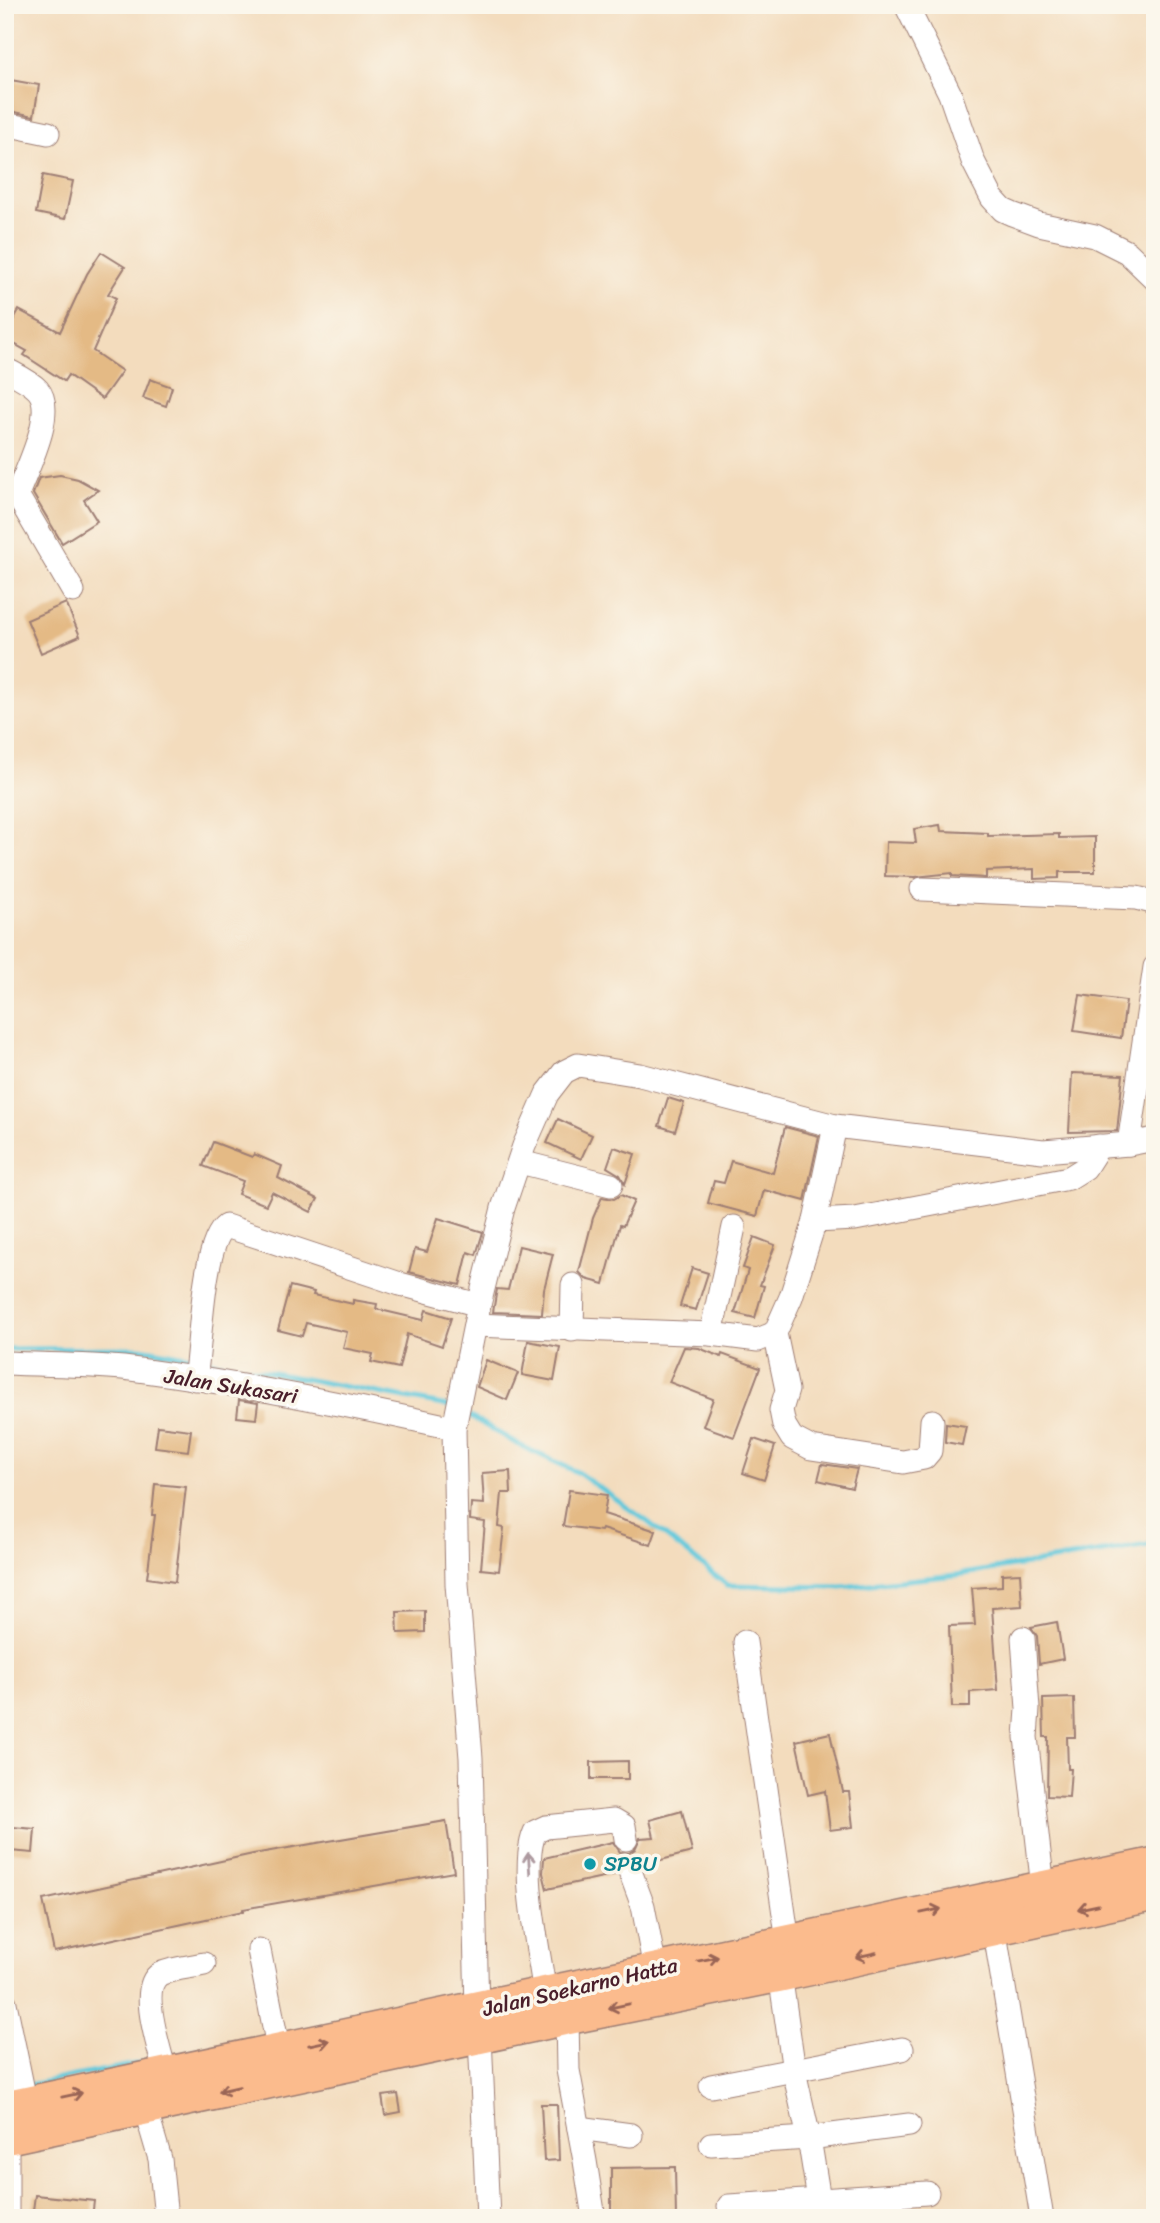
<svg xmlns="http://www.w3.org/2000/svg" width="1160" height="2223" viewBox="0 0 1160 2223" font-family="Sriracha,sans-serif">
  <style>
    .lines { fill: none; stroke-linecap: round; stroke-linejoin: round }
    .stream { stroke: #5fc8db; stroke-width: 5 }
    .building { fill: #e4ba85 }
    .minor-casing { stroke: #9e7e74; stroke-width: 25 }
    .highway-casing { stroke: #9e7e74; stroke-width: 38 }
    .minor { stroke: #fff; stroke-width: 23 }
    .highway { stroke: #fbbb8d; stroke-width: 35 }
    .oneway { stroke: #ae9aa0 }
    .oneway2 { stroke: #9a6557 }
    .culture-dot { fill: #0f9aa8; stroke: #fbf7ec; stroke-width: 2.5 }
    .labels { text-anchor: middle; stroke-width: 7; stroke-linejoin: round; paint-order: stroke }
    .street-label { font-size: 21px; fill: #4a1f2b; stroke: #fbf7ec }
    .culture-label { font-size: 21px; fill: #0d838f; stroke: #fbf7ec; text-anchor: start }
  </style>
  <rect width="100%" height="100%" fill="#fbf7ec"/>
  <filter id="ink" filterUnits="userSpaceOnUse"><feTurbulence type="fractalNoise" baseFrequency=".0143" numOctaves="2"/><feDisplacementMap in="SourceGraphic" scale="14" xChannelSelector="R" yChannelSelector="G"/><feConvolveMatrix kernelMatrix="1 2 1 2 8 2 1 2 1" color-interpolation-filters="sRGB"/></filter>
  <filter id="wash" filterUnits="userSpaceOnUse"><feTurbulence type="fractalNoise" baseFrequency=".00686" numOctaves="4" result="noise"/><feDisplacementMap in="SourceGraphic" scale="28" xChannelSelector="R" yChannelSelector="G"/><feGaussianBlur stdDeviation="1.57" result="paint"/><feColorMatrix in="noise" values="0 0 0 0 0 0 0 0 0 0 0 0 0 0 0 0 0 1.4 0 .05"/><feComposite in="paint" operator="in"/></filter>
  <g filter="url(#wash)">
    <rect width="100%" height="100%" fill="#f3dcbd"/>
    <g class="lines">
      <g class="stream">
        <path d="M5 1349 140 1348 192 1357"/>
        <path d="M205 1360 453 1407"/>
        <path d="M464 1413 519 1445 577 1472 648 1522 727 1585 841 1587 956 1575 1155 1544"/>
        <path d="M29 2085 157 2060"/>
      </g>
    </g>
    <g id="blocks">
      <g class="building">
        <path d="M5 79 39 85 34 116 10 111 11 107 5 106Z"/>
        <path d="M43 175 73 181 65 219 36 213Z"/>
        <path d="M101 252 125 267 108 294 116 298 93 351 122 371 102 399 68 375 64 381 24 355 27 351 5 339V335L19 310 60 332 87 274Z"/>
        <path d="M150 379 172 387 166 406 143 398Z"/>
        <path d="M60 475 78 479 98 490 84 500 97 521 62 543 33 494 39 478Z"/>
        <path d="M66 603 80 636 41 653 27 620Z"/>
        <path d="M940 825 941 831 988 833V836L1059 834V838L1095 837V872H1059V878L1034 879V869L986 871V878L952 876V873L915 877 885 876 886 842 916 843 914 829Z"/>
        <path d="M1080 995 1126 1001 1121 1038 1074 1031Z"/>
        <path d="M1072 1073 1123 1075 1117 1131 1069 1132Z"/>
        <path d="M668 1098 684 1103 675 1131 659 1126Z"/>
        <path d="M558 1119 592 1135 581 1159 547 1143Z"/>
        <path d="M785 1127 819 1136 805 1201 764 1190 757 1216 708 1203 714 1181 724 1183 731 1161 773 1173Z"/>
        <path d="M213 1142 252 1157 254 1154 282 1166 278 1178 318 1199 311 1212 272 1192 266 1205 238 1194 243 1181 203 1166Z"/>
        <path d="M614 1147 635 1154 625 1184 620 1175 607 1167Z"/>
        <path d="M621 1195 634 1201 623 1226 620 1225 604 1284 586 1279 579 1272 593 1218 602 1197 614 1199Z"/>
        <path d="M438 1218 483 1232 476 1255 468 1252 460 1285 409 1272 415 1249 427 1252Z"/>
        <path d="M754 1237 775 1245 760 1285 764 1286 755 1318 735 1313 748 1270 743 1268Z"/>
        <path d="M519 1246 553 1254 544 1289 542 1314 493 1312 497 1289 508 1290Z"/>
        <path d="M692 1268 708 1273 696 1310 680 1306Z"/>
        <path d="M290 1286 314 1292 313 1295 353 1304V1300L377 1304 376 1309 423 1320 426 1310 451 1318 442 1346 407 1334 399 1368 371 1362 373 1354 343 1348 347 1332 306 1323 302 1336 278 1330Z"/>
        <path d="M528 1341 560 1347 554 1381 522 1375Z"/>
        <path d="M684 1347 699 1348 721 1357 722 1354 760 1368 734 1437 703 1426 713 1399 669 1382Z"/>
        <path d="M486 1360 518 1373 507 1400 477 1387Z"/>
        <path d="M239 1400 258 1403 256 1419 237 1417Z"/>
        <path d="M946 1423 966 1426 962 1445 945 1442Z"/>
        <path d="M158 1426 191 1430 188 1451 155 1447Z"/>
        <path d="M754 1439 775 1446 764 1480 743 1473Z"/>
        <path d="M822 1464 857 1469 852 1488 818 1480Z"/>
        <path d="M510 1471 511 1493H502L499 1527 504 1528 499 1571 481 1569 485 1522 470 1520 471 1503 484 1504 482 1473Z"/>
        <path d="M155 1484 186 1487 175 1582 147 1578 155 1515H152Z"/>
        <path d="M569 1490 607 1495 604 1514 656 1531 651 1545 602 1529 601 1531 563 1526Z"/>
        <path d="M1020 1573 1022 1606 992 1608 998 1690 970 1692V1707H952L949 1626 975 1625 972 1588 1002 1586V1574Z"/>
        <path d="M425 1611V1632L398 1633 397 1612Z"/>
        <path d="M1057 1622 1063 1659 1039 1664 1037 1636 1031 1627Z"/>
        <path d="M1074 1698 1075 1737H1067L1068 1769H1071L1069 1797 1047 1796 1048 1737H1044L1043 1699Z"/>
        <path d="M830 1733 843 1792H849L853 1827 830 1830 825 1791 808 1795 796 1741Z"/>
        <path d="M628 1761V1779H591V1762Z"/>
        <path d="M682 1811 692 1852 642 1865 633 1857 626 1858 619 1863 617 1874 547 1889 543 1873 544 1858 613 1842 620 1852 629 1853 635 1849 640 1838 654 1837 650 1820Z"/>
        <path d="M446 1821 454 1872 243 1909V1911L54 1952 43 1900 253 1854Z"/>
        <path d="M12 1827 35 1829 33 1853 10 1851Z"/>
        <path d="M398 2094 401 2112 385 2115 382 2096Z"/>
        <path d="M541 2104H557L559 2160 544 2161Z"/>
        <path d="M675 2167 676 2218H611V2168Z"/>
        <path d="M35 2195 94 2201 92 2218H32Z"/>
      </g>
    </g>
  </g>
  <g filter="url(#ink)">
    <use href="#blocks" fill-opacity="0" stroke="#9e7e74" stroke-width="2"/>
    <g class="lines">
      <g class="minor-casing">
        <g id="minor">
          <path d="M906 5 950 94 973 161 992 198 1003 210 1012 214 1039 224 1095 236 1127 252 1155 279"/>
          <path d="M5 124 48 133"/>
          <path d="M5 369C16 375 30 381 38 390 57 412 26 470 17 495L73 591"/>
          <path d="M922 889 1136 898 1153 902 1155 905"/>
          <path d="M1129 1144 1155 967"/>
          <path d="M520 1162 611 1185"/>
          <path d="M815 1221 835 1126"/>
          <path d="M475 1325 711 1334 758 1340 775 1333"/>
          <path d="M572 1330 573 1285"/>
          <path d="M711 1334 734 1227"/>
          <path d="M5 1363C44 1365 84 1364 123 1368 234 1382 344 1404 454 1428"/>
          <path d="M195 1379C201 1346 202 1243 226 1226L400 1284 479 1305"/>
          <path d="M932 1421 930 1451 924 1458 903 1462 811 1448 792 1438 784 1425 781 1410 787 1390 775 1333 791 1297 815 1221 855 1219 1069 1178 1085 1168 1099 1146"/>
          <path d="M1023 1638 1028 1709 1026 1737 1043 1888"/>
          <path d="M745 1642 788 1942"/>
          <path d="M630 1871 643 1906 655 1969"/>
          <path d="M994 1927 1042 2218"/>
          <path d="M259 1950 279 2052"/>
          <path d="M780 1974 794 2071 809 2138 822 2218"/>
          <path d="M545 1995C540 1954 519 1867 535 1832L546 1827 614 1820 624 1826 626 1839"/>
          <path d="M5 2003 26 2105"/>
          <path d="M477 2011 471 1758 457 1584 454 1428 479 1305 503 1208 524 1146 547 1094 564 1072 578 1065 640 1075 835 1126 1043 1151 1129 1144 1155 1139"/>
          <path d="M567 2017 568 2070 585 2161 594 2218"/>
          <path d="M480 2036 488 2218"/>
          <path d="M166 2075C161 2053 137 1988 160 1974 172 1968 191 1967 204 1964"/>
          <path d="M711 2086 902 2049"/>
          <path d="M145 2108 160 2159 166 2218"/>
          <path d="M579 2128 631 2135"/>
          <path d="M7 2136V2218"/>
          <path d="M711 2144 809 2138 909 2125"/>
          <path d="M729 2206 927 2193"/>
        </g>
      </g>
      <g class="highway-casing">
        <g id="highway">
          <path d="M5 2109C389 2031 771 1943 1155 1865"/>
          <path d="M5 2137 567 2017 780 1974 1155 1893"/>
        </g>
      </g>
      <use href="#minor" class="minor"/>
      <use href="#highway" class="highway"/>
    </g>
    <defs><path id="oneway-shaft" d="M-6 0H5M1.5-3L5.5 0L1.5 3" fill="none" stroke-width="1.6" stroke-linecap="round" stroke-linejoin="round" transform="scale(1.75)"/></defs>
    <use class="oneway" href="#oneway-shaft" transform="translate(529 1863) rotate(-94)"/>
    <g class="oneway2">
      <use href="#oneway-shaft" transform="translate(1088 1907) rotate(168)"/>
      <use href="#oneway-shaft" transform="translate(931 1911) rotate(-12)"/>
      <use href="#oneway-shaft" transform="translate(866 1955) rotate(167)"/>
      <use href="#oneway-shaft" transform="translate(708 1959) rotate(-11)"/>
      <use href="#oneway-shaft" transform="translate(619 2006) rotate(168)"/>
      <use href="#oneway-shaft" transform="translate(319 2043) rotate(-12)"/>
      <use href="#oneway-shaft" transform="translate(229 2089) rotate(167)"/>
      <use href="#oneway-shaft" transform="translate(72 2095) rotate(-12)"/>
    </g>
  </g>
  <circle class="culture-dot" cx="590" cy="1864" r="7"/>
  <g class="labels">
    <g class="street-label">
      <text transform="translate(231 1386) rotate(9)" y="7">Jalan Sukasari</text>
      <text transform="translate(580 1987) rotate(-13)" y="7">Jalan Soekarno Hatta</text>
    </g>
    <g class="culture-label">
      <text x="604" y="1871">SPBU</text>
    </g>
  </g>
  <rect width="1160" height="2223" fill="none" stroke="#fbf7ec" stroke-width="28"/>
</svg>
